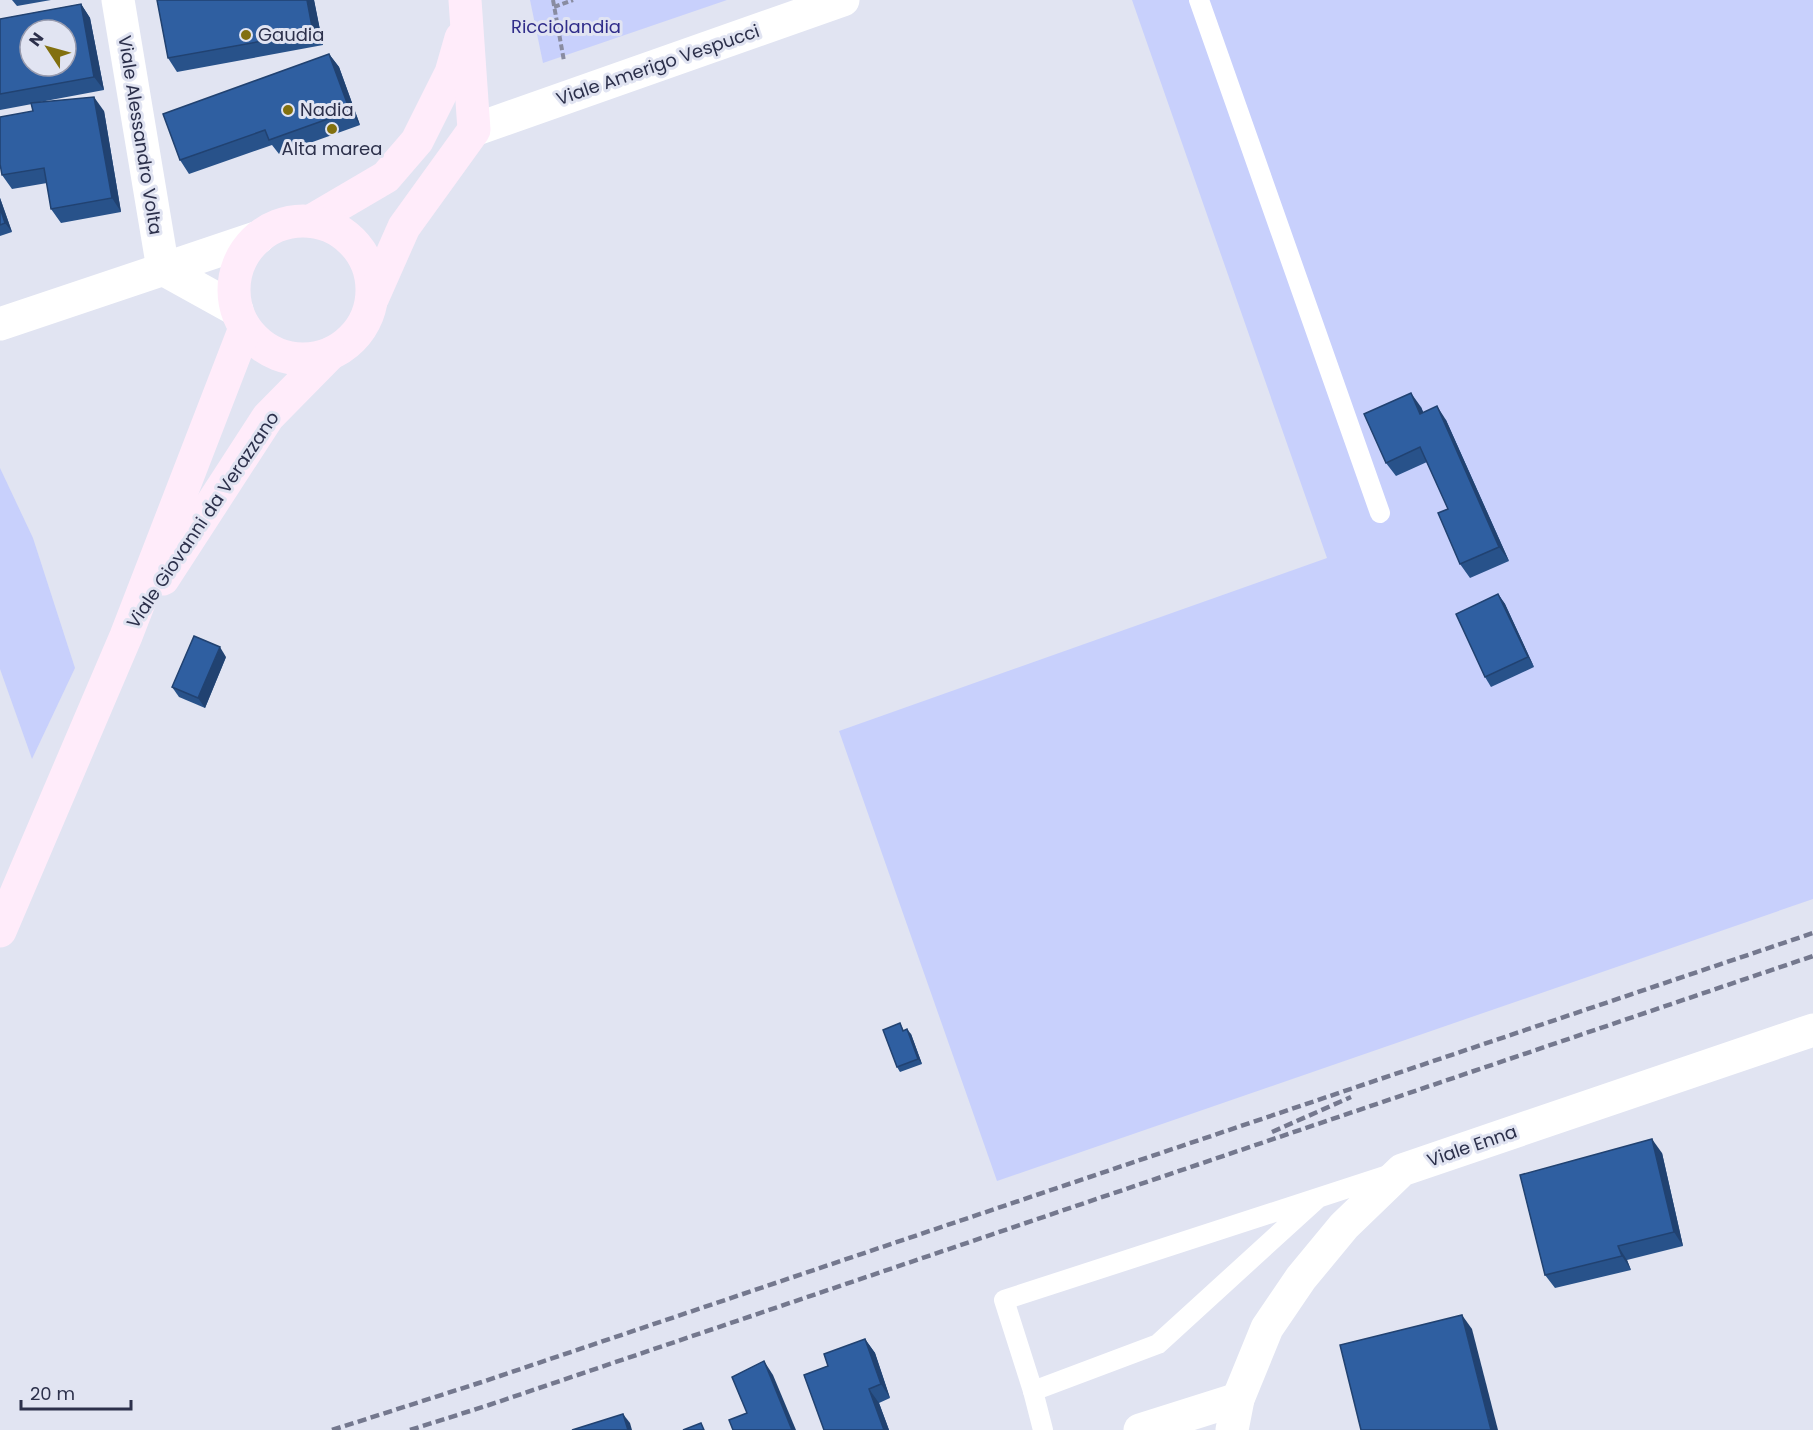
<svg xmlns="http://www.w3.org/2000/svg" width="1813" height="1430" viewBox="0 0 1813 1430" font-family="Poppins,sans-serif">
  <style>
    .green { fill: #c8d0fc }
    .lines { fill: none; stroke-linecap: round; stroke-linejoin: round }
    .path { stroke: #898ca1; stroke-width: 4; stroke-dasharray: 6 3; stroke-linecap: butt }
    .lane { stroke: #fff; stroke-width: 20 }
    .street { stroke: #fff; stroke-width: 33 }
    .secondary { stroke: #ffecfa; stroke-width: 33 }
    .rail { stroke: #74788e; stroke-width: 4.5; stroke-dasharray: 9 4.5; stroke-linecap: butt }
    .wall { fill: #28528a }
    .shaded-wall { fill: #214271 }
    .building { fill: #2f5fa1; stroke: #214271; stroke-width: 1.5; fill-rule: evenodd }
    .poi-dot { fill: #82700f; stroke: #e1e4f2; stroke-width: 2 }
    .labels { text-anchor: middle; stroke-width: 6; stroke-linejoin: round; paint-order: stroke }
    .park-label { font-size: 18px; fill: #302d8a; stroke: #e1e4f2 }
    .poi-label { font-size: 18px; fill: #2c304b; stroke: #e1e4f2; text-anchor: start }
    .street-label { font-size: 18px; fill: #2c304b; stroke: #e1e4f2 }
  </style>
  <rect width="100%" height="100%" fill="#e1e4f2"/>
  <g class="green">
    <path d="M530 0H727L543 63Z"/>
    <path d="M1132 0H1813V899L997 1181 839 731 1327 558Z"/>
    <path d="M0 468 33 538 75 668 32 759 0 669Z"/>
  </g>
  <g class="lines">
    <g class="path">
      <path d="M553 0 564 61"/>
      <path d="M554 7 573 0"/>
    </g>
    <g class="lane">
      <path d="M1199 0 1380 513"/>
      <path d="M1318 1198 1158 1344 1033 1391 1004 1300 1391 1174"/>
      <path d="M1033 1391 1043 1430"/>
    </g>
    <g class="street">
      <path d="M118 0 163 269"/>
      <path d="M474 130 843 0"/>
      <path d="M163 269 237 310"/>
      <path d="M0 324 259 237"/>
      <path d="M1140 1430 1238 1399"/>
      <path d="M1232 1430 1238 1399 1267 1328 1301 1278 1344 1226 1402 1170 1813 1030"/>
    </g>
    <g class="secondary">
      <path d="M311 221 386 177 417 141 451 73 461 38"/>
      <circle cx="303" cy="290" r="69"/>
      <path d="M373 297 404 227 474 130 465 0"/>
      <path d="M163 579 268 417 330 354"/>
      <path d="M0 931 126 636 245 328"/>
    </g>
    <g class="rail">
      <path d="M1272 1132 1351 1097"/>
      <path d="M332 1430 482 1382 1813 933"/>
      <path d="M410 1430 489 1405 1813 956"/>
    </g>
  </g>
  <g class="wall">
    <path d="M12 0H51L17 6Z"/>
    <path d="M157 0H314L323 45 177 72 168 58Z"/>
    <path d="M81 4 90 18 104 90 40 102 104 111 121 212 61 223 51 209 47 183 12 189 2 175 33 111 32 104 0 110V19Z"/>
    <path d="M329 54 339 67 360 125 279 154 272 145 189 174 180 160Z"/>
    <path d="M0 198 12 232 0 236Z"/>
    <path d="M1421 407 1423 412 1446 420 1509 561 1470 578 1460 564 1448 509 1427 462 1396 476 1386 463Z"/>
    <path d="M1498 594 1505 604 1534 667 1491 687 1485 677Z"/>
    <path d="M226 657 205 708 179 697 172 687Z"/>
    <path d="M900 1023 904 1031 911 1034 922 1064 900 1072 897 1067Z"/>
    <path d="M1662 1153 1683 1246 1627 1260 1631 1270 1555 1288 1545 1275Z"/>
    <path d="M865 1339 875 1353 890 1398 879 1403 889 1430H824L828 1366Z"/>
  </g>
  <g class="shaded-wall">
    <path d="M307 0H314L323 45 313 32Z"/>
    <path d="M81 4 90 18 104 90 94 77Z"/>
    <path d="M329 54 339 67 360 125 350 111Z"/>
    <path d="M94 97 104 111 121 212 112 198Z"/>
    <path d="M0 198 12 232 5 223 0 208Z"/>
    <path d="M1411 393 1421 407 1430 428 1420 414Z"/>
    <path d="M1437 406 1446 420 1509 561 1499 547Z"/>
    <path d="M1498 594 1505 604 1534 667 1528 657Z"/>
    <path d="M220 647 226 657 205 708 198 698Z"/>
    <path d="M907 1029 911 1034 922 1064 918 1059Z"/>
    <path d="M1652 1139 1662 1153 1683 1246 1674 1232Z"/>
    <path d="M1618 1246 1627 1260 1631 1270 1622 1256Z"/>
    <path d="M1462 1315 1472 1329 1498 1430H1491Z"/>
    <path d="M865 1339 875 1353 890 1398 881 1384Z"/>
    <path d="M764 1361 773 1375 796 1430H792Z"/>
    <path d="M869 1389 879 1403 889 1430H884Z"/>
    <path d="M623 1414 630 1423 632 1430H628Z"/>
  </g>
  <g class="building">
    <path d="M157 0H307L313 32 168 58Z"/>
    <path d="M81 4 94 77 0 94V19ZM30 30H66V66H30Z"/>
    <path d="M329 54 350 111 269 140 265 130 180 160 163 114Z"/>
    <path d="M94 97 112 198 51 209 44 168 2 175 0 164V117L33 111 31 103Z"/>
    <path d="M0 208 5 223 0 225Z"/>
    <path d="M1411 393 1420 414 1437 406 1499 547 1460 564 1438 513 1448 509 1420 447 1386 463 1364 414Z"/>
    <path d="M1498 594 1528 657 1485 677 1456 614Z"/>
    <path d="M194 636 220 647 198 698 172 687Z"/>
    <path d="M900 1023 903 1031 907 1029 918 1059 897 1067 883 1030Z"/>
    <path d="M1652 1139 1674 1232 1618 1246 1622 1256 1545 1275 1520 1175Z"/>
    <path d="M1462 1315 1491 1430H1361L1340 1345Z"/>
    <path d="M865 1339 881 1384 869 1389 884 1430H824L804 1375 828 1366 824 1354Z"/>
    <path d="M764 1361 792 1430H733L729 1420 747 1413 732 1377Z"/>
    <path d="M623 1414 628 1430H572Z"/>
    <path d="M701 1423 704 1430H683Z"/>
  </g>
  <g class="poi-dot">
    <circle cx="246" cy="35" r="6"/>
    <circle cx="288" cy="110" r="6"/>
    <circle cx="332" cy="129" r="6"/>
  </g>
  <g class="labels">
    <g class="park-label">
      <text x="566" y="33">Ricciolandia</text>
    </g>
    <g class="poi-label">
      <text x="258" y="41">Gaudia</text>
      <text x="300" y="116">Nadia</text>
      <text x="332" y="155" text-anchor="middle">Alta marea</text>
    </g>
    <g class="street-label">
      <text transform="translate(658 65) rotate(-19)" y="6">Viale Amerigo Vespucci</text>
      <text transform="translate(140 135) rotate(81)" y="6">Viale Alessandro Volta</text>
      <text transform="translate(203 520) rotate(-56)" y="6">Viale Giovanni da Verazzano</text>
      <text transform="translate(1472 1146) rotate(-19)" y="6">Viale Enna</text>
    </g>
  </g>
  <g transform="translate(48 48) rotate(306)"><circle r="28" fill="#e1e4f2" stroke="#999caf" stroke-width="1.5"/>
  <path d="M0-4.5L10 22L0 15L-10 22Z" fill="#82700f"/>
  <text y="-9" font-size="16" font-weight="bold" text-anchor="middle" fill="#2c304b">N</text>
  </g>
  <path d="M21 1400v9h110v-9" fill="none" stroke="#2c304b" stroke-width="3"/>
  <text x="30" y="1400" font-size="18" fill="#2c304b" stroke="#e1e4f2" stroke-width="4.5" paint-order="stroke">20 m</text>
</svg>
